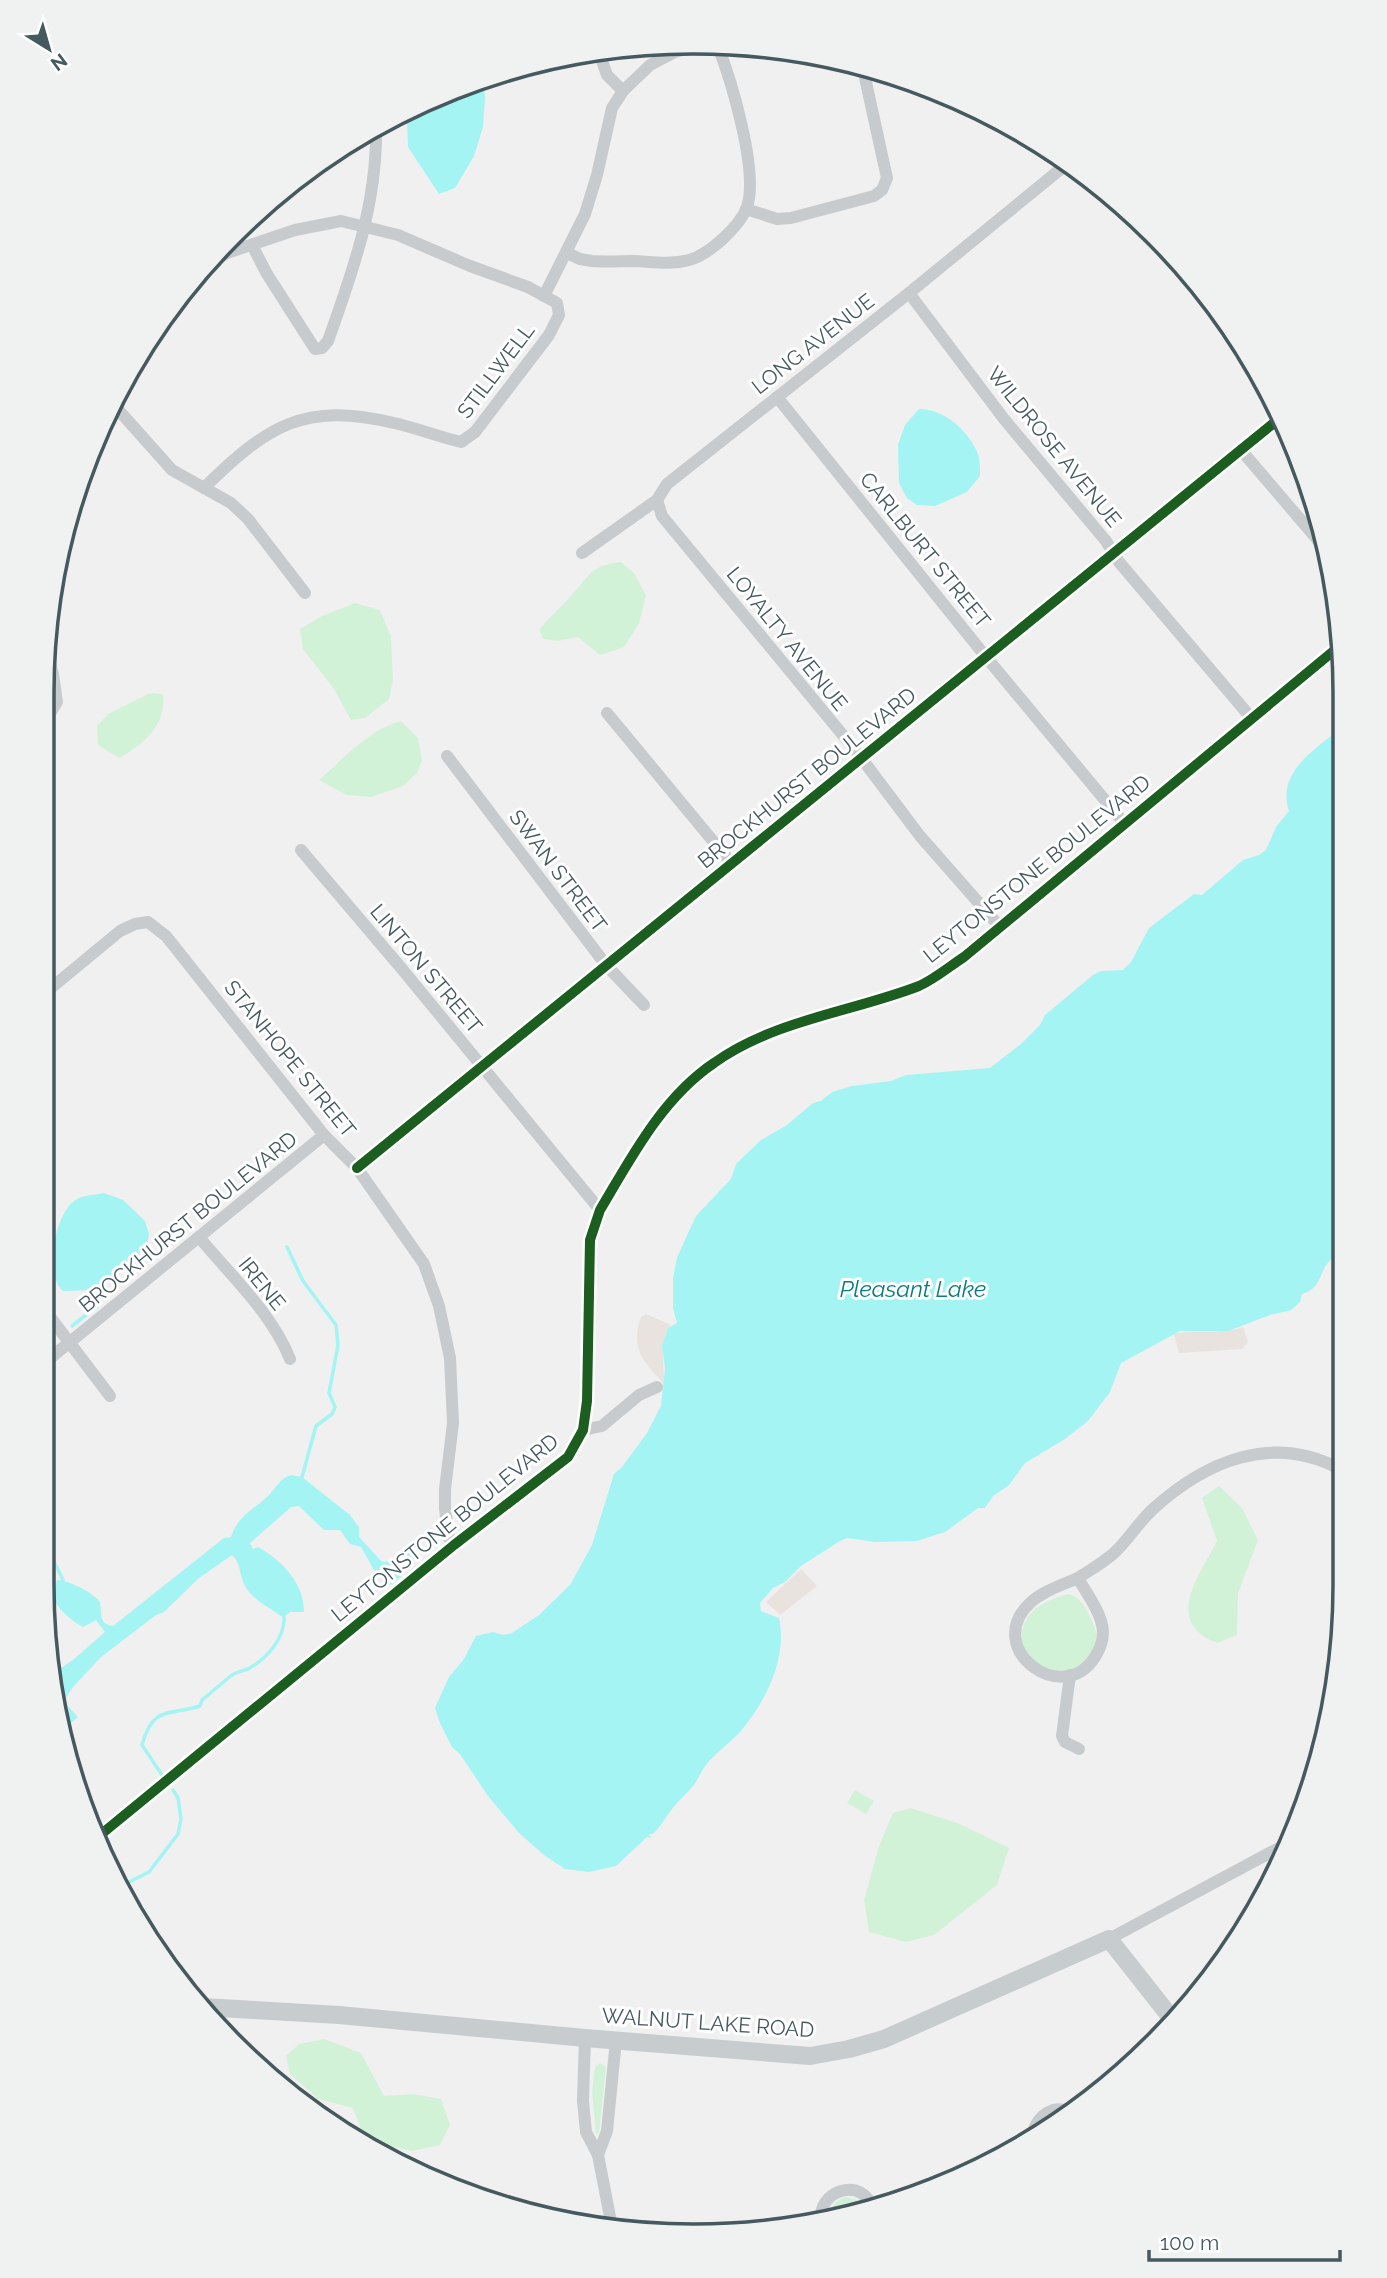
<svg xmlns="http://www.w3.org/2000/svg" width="1387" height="2278" viewBox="0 0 1387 2278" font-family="Raleway,sans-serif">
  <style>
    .green { fill: #d2f2d7 }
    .sand { fill: #e9e3df }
    .water { fill: #a3f4f2 }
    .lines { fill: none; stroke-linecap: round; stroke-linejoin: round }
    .stream { stroke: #a3f4f2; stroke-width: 3.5 }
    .street { stroke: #c7cbcd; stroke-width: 12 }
    .secondary { stroke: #c7cccf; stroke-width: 18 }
    .cycleway-casing { stroke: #fff; stroke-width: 15 }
    .cycleway { stroke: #1b5e20; stroke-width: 10 }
    .labels { text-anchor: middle; stroke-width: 6; stroke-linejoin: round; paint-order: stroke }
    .street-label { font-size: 21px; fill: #45595f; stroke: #fff }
    .water-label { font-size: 23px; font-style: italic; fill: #067d7b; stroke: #fff }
    .rim { fill: none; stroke: #45595f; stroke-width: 3.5 }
  </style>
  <rect width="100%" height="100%" fill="#f1f0f0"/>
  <g class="green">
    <path d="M621 562 634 573 646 595 639 623 624 647 600 655 578 637 558 641 543 639 539 630C548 618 559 609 569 598 590 577 587 566 621 562Z"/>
    <path d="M355 603 380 610 391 637 393 680 389 699 365 718 351 720 334 689 303 649 300 629 322 616Z"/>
    <path d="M150 693 163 694C166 726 145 743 119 758L98 745 97 726 108 714Z"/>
    <path d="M401 721 418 738 422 760 417 773 403 786 371 797 347 795 319 780C343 759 370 729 401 721Z"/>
    <path d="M1219 1486 1242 1508 1258 1540 1238 1593 1237 1635 1217 1643C1162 1622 1200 1575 1217 1541L1202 1498Z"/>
    <path d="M1068 1594C1078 1596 1082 1602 1087 1611 1091 1619 1097 1628 1096 1637 1093 1669 1060 1680 1035 1663 1028 1658 1023 1648 1022 1640 1020 1612 1045 1600 1068 1594Z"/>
    <path d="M855 1790 874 1801 866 1814 847 1803Z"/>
    <path d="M911 1808 960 1824 1009 1848 997 1885 934 1935 906 1942 869 1932 864 1900 879 1846 893 1813Z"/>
    <path d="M324 2039 361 2053 384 2096 414 2094 441 2099 450 2125 440 2145 412 2151 376 2143 361 2129 353 2108 318 2099 290 2074 286 2056 299 2044Z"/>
    <path d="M600 2063 606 2067 599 2133 596 2134 592 2092 595 2067Z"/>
    <path d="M846 2197 856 2200 866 2208 830 2214C832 2204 837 2200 846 2197Z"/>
  </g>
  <g class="sand">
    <path d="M646 1314 671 1325C658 1341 665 1365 664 1384 643 1361 630 1349 641 1317Z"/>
    <path d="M1243 1327 1248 1342 1242 1349 1179 1353 1174 1334C1197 1328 1221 1335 1243 1327Z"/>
    <path d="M801 1569 817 1586 780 1615 766 1602Z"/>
  </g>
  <g class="water">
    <path d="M483 77 485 97 483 127 474 156 455 188 439 194 408 147 407 119 421 105Z"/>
    <path d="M919 409C944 409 968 430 978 454 980 460 980 469 980 476L967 492 935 506 917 505 907 498 899 483 898 445 905 425Z"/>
    <path d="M1343 727 1341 1254C1316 1263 1326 1288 1302 1294L1300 1302 1291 1310 1270 1315 1228 1331H1180L1121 1363 1110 1392 1088 1421 1065 1439 1025 1463 1009 1485 993 1496 985 1508H978L945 1532 917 1541 875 1542 847 1538 840 1541 801 1566 785 1582 773 1588 760 1603 761 1611 779 1618C788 1658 765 1703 740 1732 729 1744 715 1753 705 1766 701 1772 698 1779 694 1785 687 1793 679 1800 672 1809 665 1818 661 1826 653 1834H649L651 1838 647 1837 616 1866 589 1872 565 1869 544 1855 519 1833 488 1796 460 1754 452 1747 440 1723 435 1708 449 1677 464 1659 476 1636 493 1632 503 1635 512 1633 539 1615 570 1585 592 1545 614 1474 622 1467 647 1433 661 1406 665 1368 662 1346 668 1328 677 1323 673 1308V1278L677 1258 689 1231 696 1216 731 1179 736 1164 761 1140 787 1125 813 1103 821 1101 832 1092 852 1086 891 1081 906 1075 990 1068 1021 1044 1040 1025 1045 1015 1093 975 1101 971 1123 970 1131 962 1149 928 1194 894 1202 895 1243 860 1259 855 1266 850 1276 827 1289 811C1276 772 1316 748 1343 727Z"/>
    <path d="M104 1193 123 1200 145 1221 149 1234 147 1245 130 1264 96 1290 63 1291C44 1275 54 1212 77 1199 84 1195 96 1195 104 1193Z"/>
    <path d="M291 1475 302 1477 350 1515 359 1527V1537L382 1562 398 1561 408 1548 418 1551C414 1568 398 1580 384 1589L382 1577 374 1570 361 1547 350 1544 340 1530H324L299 1506 291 1507 250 1543 253 1549 258 1547C281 1560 304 1582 304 1612H290L284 1617 281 1616C268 1607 253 1600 245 1586 239 1575 241 1562 232 1555L199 1578 164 1612 156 1615 101 1657 73 1687 65 1699 67 1705 78 1717 72 1722 65 1721 56 1671 73 1660 105 1632 96 1620 83 1627C69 1619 49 1603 52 1585L58 1580C70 1581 94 1593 100 1602 102 1613 98 1624 113 1626L224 1538 231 1537C238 1515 255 1509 270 1494 277 1486 281 1478 291 1475Z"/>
  </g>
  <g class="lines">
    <g class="stream">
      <path d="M287 1247 303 1281 336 1325 338 1345 329 1393 335 1407 332 1414 316 1426 302 1477"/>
      <path d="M72 1326 100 1304 96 1290"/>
      <path d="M43 1350 53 1342"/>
      <path d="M42 1531 44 1541 63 1580"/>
      <path d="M162 1775 142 1745C153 1705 169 1716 200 1706L202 1700C212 1692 222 1683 232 1675 237 1672 242 1671 248 1669 266 1659 285 1639 284 1617"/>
      <path d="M125 1884 149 1872 178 1834 181 1819 178 1798 173 1790"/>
    </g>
    <g class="street">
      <path d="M598 50 607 75 623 91"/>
      <path d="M746 209 777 219 791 218 874 196 882 190 887 178 862 64"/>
      <path d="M252 245 267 274 315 349 322 348 328 341C353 271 378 201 376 125"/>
      <path d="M567 253 580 259 592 261C606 262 621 261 635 261 653 262 671 265 689 260 709 255 740 226 747 207 759 172 731 79 717 44"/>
      <path d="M909 293 1004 419 1106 541 1119 562 1253 720"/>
      <path d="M544 296 585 214 597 175 612 108 623 91 650 65 675 52 707 44"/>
      <path d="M777 397 986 657 1124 823"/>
      <path d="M114 405 172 470 231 503 248 519 305 593"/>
      <path d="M1241 450 1323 546"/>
      <path d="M204 488C267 426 304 401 394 423 417 428 439 437 461 442L475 432 549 335 559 315 557 303 528 287 470 266 398 235 341 221 295 230 227 253 208 263"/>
      <path d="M657 500 662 516 856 751 920 836 1000 927"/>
      <path d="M582 553 657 500 667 484 909 293 1068 163"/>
      <path d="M607 713 732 864"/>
      <path d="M47 718 57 702 53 674 47 654"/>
      <path d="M447 756 606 965 644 1005"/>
      <path d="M301 850 402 969 600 1210"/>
      <path d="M45 993 120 931 135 924 148 922 166 936 324 1135 357 1168 424 1264 439 1306 450 1358 453 1423 445 1489V1509L449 1538 454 1545"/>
      <path d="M357 1168 1280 418"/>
      <path d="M199 1237C231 1276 271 1312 290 1359"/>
      <path d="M44 1309 110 1396"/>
      <path d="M43 1364 324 1135"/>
      <path d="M583 1430 602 1426 639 1395 657 1387"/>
      <path d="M1340 1572V1529"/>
      <path d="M1078 1578C1090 1570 1103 1563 1114 1553 1128 1540 1138 1523 1153 1509 1206 1461 1272 1433 1340 1469"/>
      <path d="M1078 1578C1085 1591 1097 1606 1101 1621 1105 1633 1102 1646 1095 1657 1063 1708 982 1649 1030 1603 1043 1591 1062 1585 1078 1578Z"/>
      <path d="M1070 1675 1062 1736 1065 1742 1079 1749"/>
      <path d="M99 1836 454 1545 568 1457 583 1430 587 1401 590 1240 600 1210C631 1158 662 1098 714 1063 774 1020 852 1012 919 986 935 979 950 966 964 957L1342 644"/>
      <path d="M1109 1939 1290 1842"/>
      <path d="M585 2038 583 2101 586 2132 598 2155 611 2222"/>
      <path d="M1033 2132C1038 2115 1054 2104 1070 2112"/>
      <path d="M598 2155 607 2131 616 2040"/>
      <path d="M821 2215C823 2188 863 2179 872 2207"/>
    </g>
    <path class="secondary" d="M203 2007 339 2015 585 2038 810 2056 849 2049 884 2039 1109 1939 1172 2019"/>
    <g class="cycleway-casing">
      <g id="cycleway">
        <path d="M357 1168 1280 418"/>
        <path d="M99 1836 454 1545 568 1457 583 1430 587 1401 590 1240 600 1210C631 1158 662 1098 714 1063 774 1020 852 1012 919 986 935 979 950 966 964 957L1342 644"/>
      </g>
    </g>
    <use href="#cycleway" class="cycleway"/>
  </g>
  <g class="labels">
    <g class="street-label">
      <text transform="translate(813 344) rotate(-38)" y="7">LONG AVENUE</text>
      <text transform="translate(496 371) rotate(-53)" y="7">STILLWELL</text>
      <text transform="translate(1054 447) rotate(51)" y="7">WILDROSE AVENUE</text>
      <text transform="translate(925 550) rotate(51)" y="7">CARLBURT STREET</text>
      <text transform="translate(787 639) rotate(51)" y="7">LOYALTY AVENUE</text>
      <text transform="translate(807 778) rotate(-39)" y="7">BROCKHURST BOULEVARD</text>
      <text transform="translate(1037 869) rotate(-39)" y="7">LEYTONSTONE BOULEVARD</text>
      <text transform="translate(558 871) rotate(53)" y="7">SWAN STREET</text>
      <text transform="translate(426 969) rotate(50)" y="7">LINTON STREET</text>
      <text transform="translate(290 1059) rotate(51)" y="7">STANHOPE STREET</text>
      <text transform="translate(188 1222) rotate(-39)" y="7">BROCKHURST BOULEVARD</text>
      <text transform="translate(262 1284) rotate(51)" y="7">IRENE</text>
      <text transform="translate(445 1528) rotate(-39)" y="7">LEYTONSTONE BOULEVARD</text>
      <text transform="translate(708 2023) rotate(4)" y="7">WALNUT LAKE ROAD</text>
    </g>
    <g class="water-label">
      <text x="913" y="1297">Pleasant Lake</text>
    </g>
  </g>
  <path d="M0 0H1387V2278H0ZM693 54H694A639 639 0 0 1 1333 693V1585A639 639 0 0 1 694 2224H693A639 639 0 0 1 54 1585V693A639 639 0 0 1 693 54Z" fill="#f0f2f2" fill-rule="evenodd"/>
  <path class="rim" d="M693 54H694A639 639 0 0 1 1333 693V1585A639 639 0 0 1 694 2224H693A639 639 0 0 1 54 1585V693A639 639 0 0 1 693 54Z"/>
  <g transform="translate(49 49) rotate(143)" stroke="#ffffff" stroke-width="5" paint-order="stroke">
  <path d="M0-5L12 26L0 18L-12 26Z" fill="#45595f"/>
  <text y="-10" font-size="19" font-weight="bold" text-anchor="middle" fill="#45595f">N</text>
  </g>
  <path d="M1149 2250v10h191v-10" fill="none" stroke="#45595f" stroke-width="3.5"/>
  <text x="1160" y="2250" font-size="21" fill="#45595f" stroke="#ffffff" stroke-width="5" paint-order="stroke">100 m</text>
</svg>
